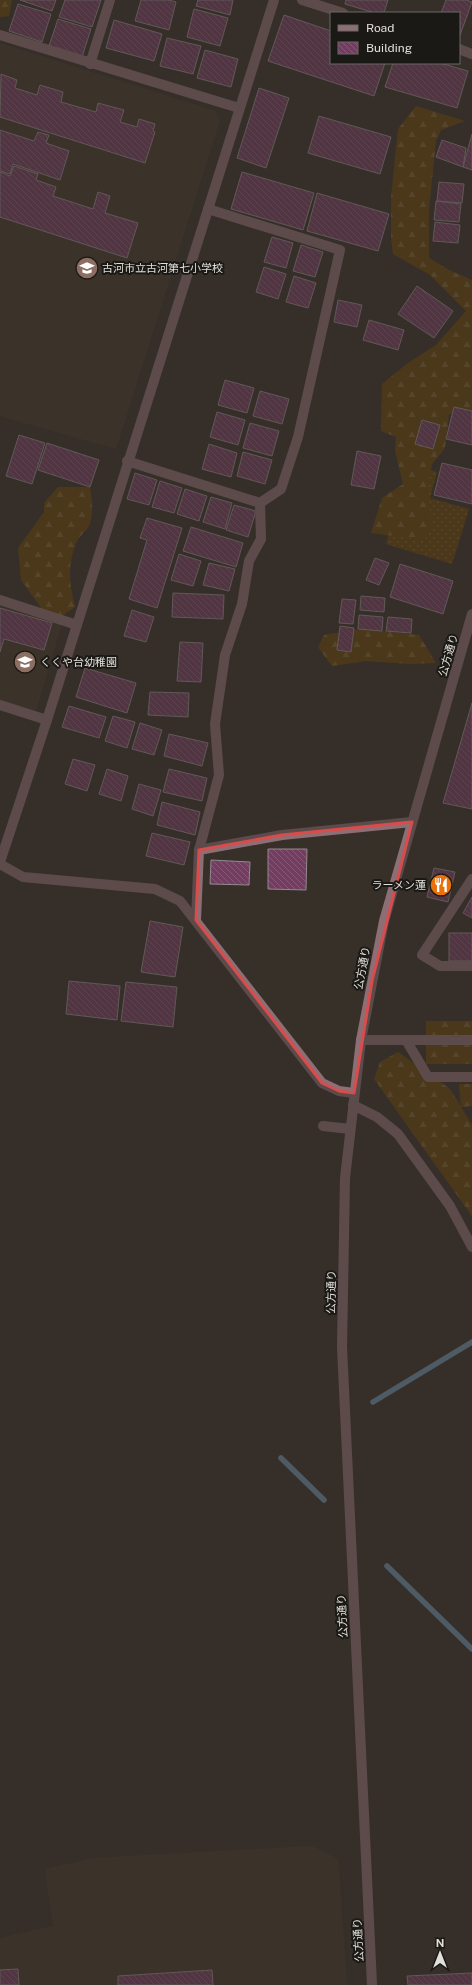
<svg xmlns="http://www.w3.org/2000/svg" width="472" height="1985" viewBox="0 0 472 1985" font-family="'Public Sans','Noto Sans JP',sans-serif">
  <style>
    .built { fill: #41372b }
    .grass { fill: url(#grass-dots) }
    .forest { fill: url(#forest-firs) }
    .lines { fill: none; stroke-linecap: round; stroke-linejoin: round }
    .stream { stroke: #6a91ac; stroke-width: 5.5 }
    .building { fill: url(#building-back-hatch); stroke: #93898f }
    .minor { stroke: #8d6e75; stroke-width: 10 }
    .marked { fill: none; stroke: #d84d4c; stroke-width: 3; stroke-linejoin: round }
    .labels { text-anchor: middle; stroke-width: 4; stroke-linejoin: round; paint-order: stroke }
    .poi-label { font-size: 11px; fill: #e2dfda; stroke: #1b1915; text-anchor: start }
    .street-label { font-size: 11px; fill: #e2dfda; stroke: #1b1915 }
  </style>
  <defs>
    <pattern id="grass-dots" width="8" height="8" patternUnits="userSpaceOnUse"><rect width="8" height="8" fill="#654408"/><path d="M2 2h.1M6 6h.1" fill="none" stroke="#7b5f2b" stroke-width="1.8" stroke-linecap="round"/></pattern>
    <pattern id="forest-firs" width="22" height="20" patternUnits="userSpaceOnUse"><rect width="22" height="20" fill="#654408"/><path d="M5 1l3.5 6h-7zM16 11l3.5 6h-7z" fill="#7b5f2b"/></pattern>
    <pattern id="building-back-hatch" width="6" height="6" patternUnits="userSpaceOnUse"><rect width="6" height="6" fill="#733d61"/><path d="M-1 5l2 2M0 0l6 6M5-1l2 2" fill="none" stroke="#875977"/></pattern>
  </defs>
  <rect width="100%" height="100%" fill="#363029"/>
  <g class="built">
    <path d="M0 43 215 111 220 120 116 449 0 416Z"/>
    <path d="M0 606 62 624 36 711 0 701Z"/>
    <path d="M312 1846 338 1859 347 1985H0V1938L53 1926 45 1869 95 1858Z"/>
  </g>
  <path class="grass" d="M410 464 437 472 430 498 469 509 452 564 386 544Z"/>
  <g class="forest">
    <path d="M0 0H12L9 16 0 17Z"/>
    <path d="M416 106 465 121 441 130 436 141 429 209V258L449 270 472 280V415L449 414 445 448 432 464 428 486 431 526 425 540 371 533 382 498 403 484 395 451 396 437 381 431 382 384 408 363 436 345 466 311 430 275 393 254 391 238V197L398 129Z"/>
    <path d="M58 487H90C92 499 94 515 89 526 86 532 80 535 77 541 67 564 69 583 75 607L62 616 42 609 21 580 18 548 44 512V503Z"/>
    <path d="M362 629 419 635 436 663 410 664 366 661 332 666 318 647 324 635Z"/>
    <rect x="426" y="1021" width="46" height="43"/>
    <path d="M398 1052 449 1088 461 1106 459 1084H472V1106L461 1107 472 1125V1216L374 1079 380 1062Z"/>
  </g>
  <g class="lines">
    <g class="stream">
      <path d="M373 1402 472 1342"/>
      <path d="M281 1458 324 1500"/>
      <path d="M387 1566 472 1649"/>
    </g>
  </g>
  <g class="building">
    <path d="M20 0H56L52 11Z"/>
    <path d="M65 0H101L92 27 59 17Z"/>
    <path d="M141 0H169L176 2 169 30 135 21Z"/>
    <path d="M198 0H233L230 15 196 6Z"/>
    <path d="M346 0H388L384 13H375L345 4Z"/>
    <path d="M446 0H466L472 2 459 38V13H441Z"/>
    <path d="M18 4 51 14 42 42 9 31Z"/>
    <path d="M194 9 228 18 220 46 187 37Z"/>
    <path d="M284 15 331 31V63H385L374 96 268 61Z"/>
    <path d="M58 19 91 29 82 57 49 46Z"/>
    <path d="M114 20 162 34 154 61 106 48Z"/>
    <path d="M167 38 201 46 193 74 160 66Z"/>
    <path d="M205 50 238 59 231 87 197 78Z"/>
    <path d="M393 63H440L468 71 457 108 385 87Z"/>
    <path d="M1 74 17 80 15 88 37 95 40 85 63 92 61 102 96 112 98 103 124 110 120 122 137 127 139 119 155 124 153 131 155 132 145 163 0 117Z"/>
    <path d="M259 88 289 98 266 168 237 158Z"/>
    <path d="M319 116 391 137 380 174 308 153Z"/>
    <path d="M0 130 34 141 38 132 49 135 46 143 69 151 60 180 13 164 10 174 0 171Z"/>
    <path d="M472 134V170L463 167Z"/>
    <path d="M442 140 466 148 463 167 436 157Z"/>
    <path d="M14 166 38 174 36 180 56 187 53 196 93 209 98 192 110 196 105 213 138 223 127 258 0 217V172L10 176Z"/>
    <path d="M242 172 314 193 303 230 231 209Z"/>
    <path d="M439 182 464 184 462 203 437 201Z"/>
    <path d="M317 193 389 214 378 251 307 231Z"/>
    <path d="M436 201 461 204 459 222 434 220Z"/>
    <path d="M435 222 460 225 458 243 433 241Z"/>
    <path d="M272 237 293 243 286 268 264 262Z"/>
    <path d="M301 245 323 252 315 277 293 271Z"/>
    <path d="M264 267 286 274 278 299 256 292Z"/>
    <path d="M294 276 316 283 308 308 286 302Z"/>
    <path d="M417 286 453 311 434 338 398 314Z"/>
    <path d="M338 300 362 305 357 327 334 322Z"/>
    <path d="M369 320 404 330 398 350 363 340Z"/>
    <path d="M225 380 254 388 247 413 218 405Z"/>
    <path d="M260 391 289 399 282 424 253 416Z"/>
    <path d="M454 407 472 411V445L446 439Z"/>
    <path d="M217 412 245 420 238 445 210 437Z"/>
    <path d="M422 420 440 425 433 449 415 444Z"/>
    <path d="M250 423 279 431 272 456 243 448Z"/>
    <path d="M19 435 45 443 32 484 6 476Z"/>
    <path d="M47 443 99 460 90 487 38 470Z"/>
    <path d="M209 444 237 453 231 477 202 469Z"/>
    <path d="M357 451 381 456 374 489 351 485Z"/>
    <path d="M243 452 272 460 265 484 237 476Z"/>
    <path d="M442 463 472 470V504L434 495Z"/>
    <path d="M135 473 157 480 149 505 127 499Z"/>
    <path d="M160 481 182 488 174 513 152 507Z"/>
    <path d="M185 489 207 496 199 521 177 514Z"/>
    <path d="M211 497 232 503 225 529 203 522Z"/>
    <path d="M234 505 256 511 248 537 226 530Z"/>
    <path d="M147 518 182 528 157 608 129 599 147 540 140 538Z"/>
    <path d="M191 527 243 543 236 567 183 551Z"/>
    <path d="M179 554 201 561 193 586 171 580Z"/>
    <path d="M375 558 389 563 379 585 366 580Z"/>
    <path d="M209 563 235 569 229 591 203 585Z"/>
    <path d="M400 564 453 581 443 614 390 597Z"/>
    <path d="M173 593 224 595 223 619 172 617Z"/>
    <path d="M361 596 385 598 384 612 360 610Z"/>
    <path d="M342 599 356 600 353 624 339 623Z"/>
    <path d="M0 608 52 623 44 650 4 639 0 652Z"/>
    <path d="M132 610 154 617 146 642 124 636Z"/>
    <path d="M359 615 383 617 382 631 358 629Z"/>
    <path d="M388 617 412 619 411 633 386 631Z"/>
    <path d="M340 626 354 628 351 652 337 650Z"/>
    <path d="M180 642 203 643 201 682 177 681Z"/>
    <path d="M85 668 136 683 127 713 76 697Z"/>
    <path d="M150 692 189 693 188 717 148 715Z"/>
    <path d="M472 703V809L443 803Z"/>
    <path d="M69 706 106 717 99 738 62 727Z"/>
    <path d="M113 716 135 722 127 748 105 741Z"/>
    <path d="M140 723 162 730 154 755 132 749Z"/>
    <path d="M169 734 208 743 202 766 164 756Z"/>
    <path d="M73 759 95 765 87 791 65 784Z"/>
    <path d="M107 769 128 776 121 801 99 794Z"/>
    <path d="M169 769 207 778 202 801 163 792Z"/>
    <path d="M139 784 161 790 153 816 132 809Z"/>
    <path d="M162 802 200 812 195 835 157 825Z"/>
    <path d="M152 833 190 842 184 865 146 856Z"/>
    <path d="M268 849H307L306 890 268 889Z"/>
    <path d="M211 860 250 862 249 885 210 884Z"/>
    <path d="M434 868 455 872 448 902 427 897Z"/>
    <path d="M472 897V918L463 913Z"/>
    <path d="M150 921 183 927 175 977 141 972Z"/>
    <rect x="449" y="933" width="23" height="28"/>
    <path d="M69 981 120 986 117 1020 66 1014Z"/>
    <path d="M126 982 177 987 173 1027 121 1021Z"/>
    <path d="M18 1969 19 1985H0V1970Z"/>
    <path d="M212 1970 213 1985H118V1976Z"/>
    <path d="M472 1973V1985H408L407 1976Z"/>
  </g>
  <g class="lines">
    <g class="minor">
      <path d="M302 0 343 13"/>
      <path d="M0 35 239 108"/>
      <path d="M459 49 472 54"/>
      <path d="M90 64 110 0"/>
      <path d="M208 209 340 250 298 437 281 489 260 503"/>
      <path d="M127 461 260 503 261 539 249 561 242 604 225 655 215 724 219 775 199 850"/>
      <path d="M0 600 77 625"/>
      <path d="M0 705 47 720"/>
      <path d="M0 862 47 720 274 0"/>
      <path d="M0 864 23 877 155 889 180 901 322 1083 339 1091 354 1093"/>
      <path d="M472 879 422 955 440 966H472"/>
      <path d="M196 920 199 850 282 835 412 822"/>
      <path d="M361 1040H472"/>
      <path d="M406 1040 428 1077H472"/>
      <path d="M353 1105 377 1117 398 1134 450 1206 472 1247"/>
      <path d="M323 1126 350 1129"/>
      <path d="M372 1985 342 1347 345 1178 361 1040 384 921 472 614"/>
    </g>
  </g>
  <path d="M0 0H472V1985H0ZM412 822 372 981 354 1093 339 1091 322 1083 196 920 199 850 282 835Z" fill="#363029" fill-opacity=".55" fill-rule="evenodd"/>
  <path class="marked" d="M412 822 372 981 354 1093 339 1091 322 1083 196 920 199 850 282 835Z"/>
  <defs>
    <g id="school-disc" transform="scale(1.15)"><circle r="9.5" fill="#8d6e63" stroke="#1b1915"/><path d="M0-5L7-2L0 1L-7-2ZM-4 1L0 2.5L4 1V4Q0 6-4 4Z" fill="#fff"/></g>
    <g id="restaurant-disc" transform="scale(1.15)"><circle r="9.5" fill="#e8710a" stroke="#1b1915"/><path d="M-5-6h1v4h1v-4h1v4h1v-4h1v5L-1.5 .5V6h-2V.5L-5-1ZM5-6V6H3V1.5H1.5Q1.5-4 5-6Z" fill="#fff"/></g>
  </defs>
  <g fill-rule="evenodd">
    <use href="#school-disc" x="87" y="268"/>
    <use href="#school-disc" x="25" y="662"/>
    <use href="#restaurant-disc" x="441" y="885"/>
  </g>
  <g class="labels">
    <g class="poi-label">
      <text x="102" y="272">古河市立古河第七小学校</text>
      <text x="40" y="666">くくや台幼稚園</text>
      <text x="426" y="889" text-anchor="end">ラーメン蓮</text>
    </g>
    <g class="street-label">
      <text transform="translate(448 655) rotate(-74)" y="4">公方通り</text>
      <text transform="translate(362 968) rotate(-79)" y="4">公方通り</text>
      <text transform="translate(331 1292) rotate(-89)" y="4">公方通り</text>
      <text transform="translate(342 1616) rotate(-93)" y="4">公方通り</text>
      <text transform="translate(358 1940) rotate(-93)" y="4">公方通り</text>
    </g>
  </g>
  <rect x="330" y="12" width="130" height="52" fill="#1b1915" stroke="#6b6864"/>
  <rect x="338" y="25" width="20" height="6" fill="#8d6e75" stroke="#6b6864"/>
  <text x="366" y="32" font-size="12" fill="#e2dfda">Road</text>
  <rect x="338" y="42" width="20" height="12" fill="url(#building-back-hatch)" stroke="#6b6864"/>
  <text x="366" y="52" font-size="12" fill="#e2dfda">Building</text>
  <g transform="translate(440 1953)" stroke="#1b1915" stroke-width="3" paint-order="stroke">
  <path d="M0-3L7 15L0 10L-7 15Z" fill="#e2dfda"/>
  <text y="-6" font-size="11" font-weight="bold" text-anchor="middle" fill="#e2dfda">N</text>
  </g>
</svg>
